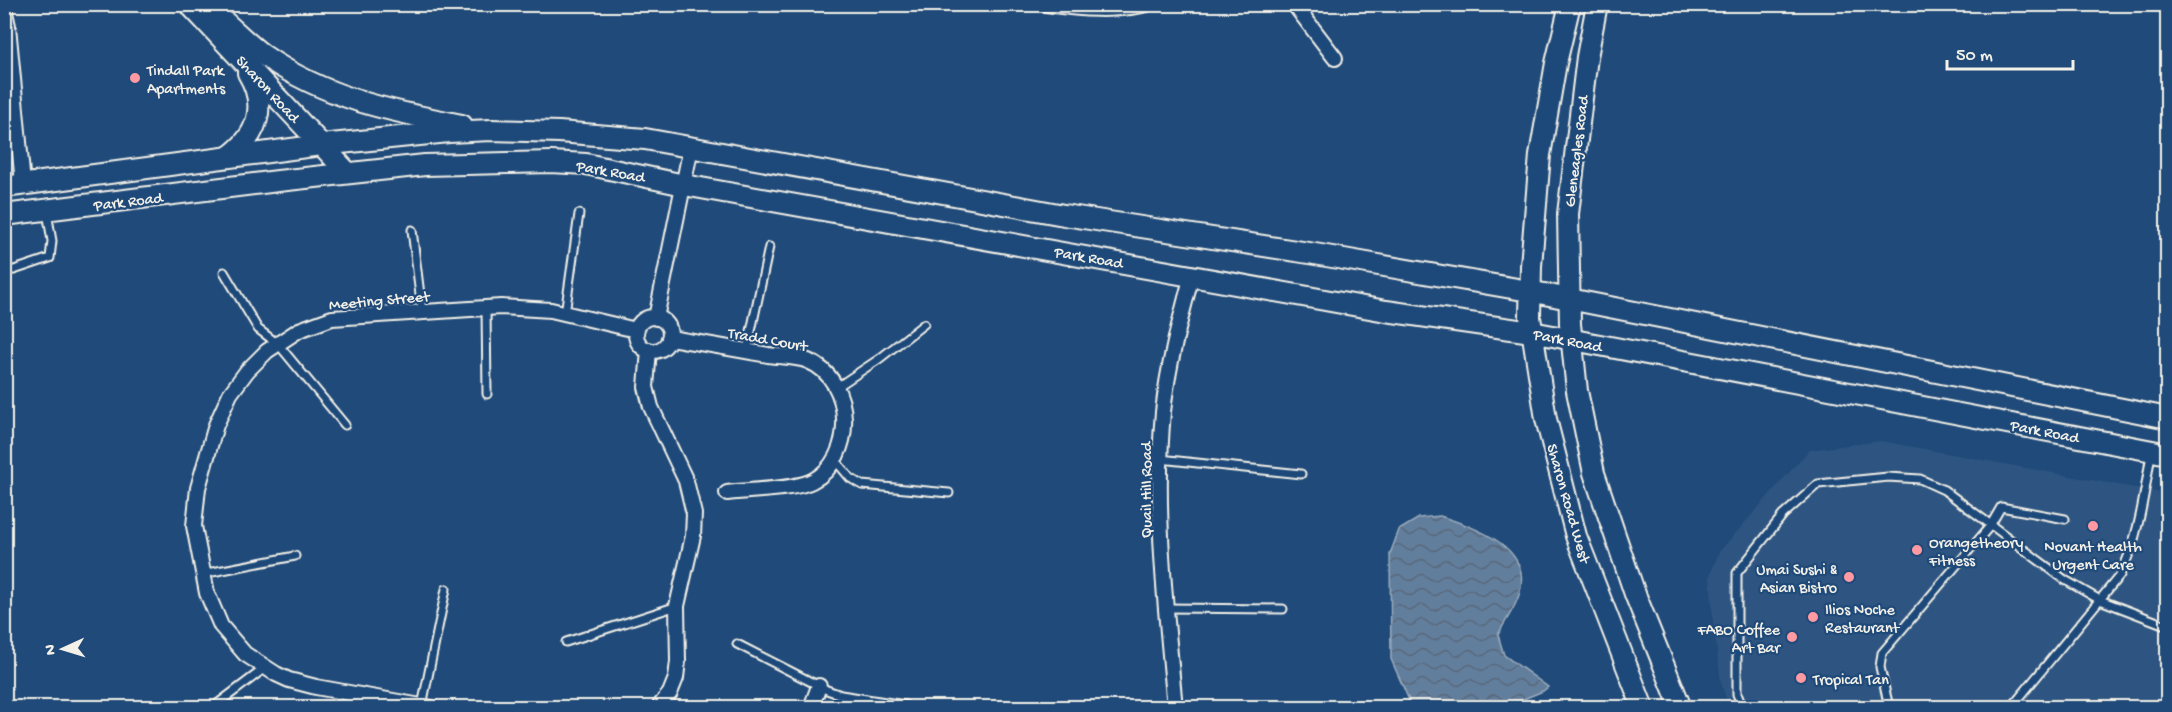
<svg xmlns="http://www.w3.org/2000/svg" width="2172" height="712" viewBox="0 0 2172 712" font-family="'Gochi Hand',sans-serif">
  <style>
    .built { fill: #2d5581 }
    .water { fill: url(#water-waves); stroke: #9cacbb; stroke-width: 1.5 }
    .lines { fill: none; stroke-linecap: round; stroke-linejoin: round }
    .lane-casing { stroke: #f4f1e8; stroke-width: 11 }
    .street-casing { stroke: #f4f1e8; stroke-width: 18 }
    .secondary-casing { stroke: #f4f1e8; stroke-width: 24 }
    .lane { stroke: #1f4a7a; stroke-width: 7 }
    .street { stroke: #1f4a7a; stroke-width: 14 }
    .secondary { stroke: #1f4a7a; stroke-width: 20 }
    .poi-dot { fill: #ff9aa2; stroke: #1f4a7a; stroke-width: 2 }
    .labels { text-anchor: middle; stroke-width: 4.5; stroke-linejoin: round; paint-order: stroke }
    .poi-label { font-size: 16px; fill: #f4f1e8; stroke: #1f4a7a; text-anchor: start }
    .street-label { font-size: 16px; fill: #f4f1e8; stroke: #1f4a7a }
  </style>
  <defs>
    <pattern id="water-waves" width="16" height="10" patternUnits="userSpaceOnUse" patternTransform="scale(1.5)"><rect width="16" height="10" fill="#627e9d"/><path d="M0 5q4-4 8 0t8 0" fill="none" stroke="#58687a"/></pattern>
  </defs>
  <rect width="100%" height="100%" fill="#1f4a7a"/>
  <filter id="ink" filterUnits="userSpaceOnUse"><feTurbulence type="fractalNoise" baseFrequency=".0167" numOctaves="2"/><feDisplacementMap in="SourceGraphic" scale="12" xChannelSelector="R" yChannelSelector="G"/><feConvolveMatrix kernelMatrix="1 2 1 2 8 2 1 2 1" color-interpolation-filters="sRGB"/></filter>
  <g filter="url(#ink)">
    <path class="built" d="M1881 441 2167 494V707H1729L1721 683 1713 620 1710 575 1719 552 1809 450Z"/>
    <path class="water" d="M1440 516C1477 528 1537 548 1518 598 1513 611 1504 623 1498 635L1504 655 1548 687 1543 691 1504 707H1412L1391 659 1390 554 1399 530 1419 518Z"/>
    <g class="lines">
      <g class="lane-casing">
        <g id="lane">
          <path d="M412 230 422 311"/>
          <path d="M4 271 14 270 50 258 52 241 47 212"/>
          <path d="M224 272 258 329 278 344 345 425"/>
          <path d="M486 308 487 394"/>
          <path d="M565 314 579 214"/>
          <path d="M747 350 769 247"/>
          <path d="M837 387 879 359 924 324"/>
          <path d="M1160 459 1301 474"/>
          <path d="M835 460 850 478 862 485 949 493"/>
          <path d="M202 574 295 556"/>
          <path d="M1166 608 1283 609"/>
          <path d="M566 642 677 606"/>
          <path d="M737 644 827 690 841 695 905 705"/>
          <path d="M422 706 446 589"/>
          <path d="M212 708 265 668"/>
          <path d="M1743 708 1737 694V573L1783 515 1818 484 1888 477 1920 479 1944 490 2065 580 2100 600 2168 626"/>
          <path d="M1891 708 1888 703 1880 667 1882 653 1990 526 2001 507 2065 519"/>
          <path d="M2011 708 2120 575C2139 537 2144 496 2151 454"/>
        </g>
      </g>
      <g class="street-casing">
        <g id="street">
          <path d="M1047 4C1081 9 1113 12 1147 4"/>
          <path d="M1294 4 1335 58"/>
          <path d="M4 8 8 26 23 184"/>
          <circle cx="653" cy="334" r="17"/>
          <path d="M656 318 691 147"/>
          <path d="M669 338C702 343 735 349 768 355 782 357 795 356 808 361 855 380 856 459 812 481 795 490 748 490 727 493"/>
          <path d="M649 350 646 387 651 407 686 481 694 514 693 536 677 606 678 661 676 678 670 693 658 708"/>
          <path d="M432 708 316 687 289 680 276 674 245 654 221 626 207 593 194 526 198 488 216 425 230 394 247 371 267 351 299 330 332 318 501 307 551 310 636 330"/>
          <path d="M811 708 819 686"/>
          <path d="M1175 708C1166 609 1154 511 1163 412 1168 365 1180 320 1192 275"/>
        </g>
      </g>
      <g class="secondary-casing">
        <g id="secondary">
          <path d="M202 4C225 19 241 39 263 55 325 98 389 111 462 125"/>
          <path d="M1570 4 1556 63 1540 155 1531 266 1530 317 1546 419 1576 536 1643 708"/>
          <path d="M1597 4 1587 57 1568 214 1570 324 1577 391 1594 473 1635 594 1681 708"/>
          <path d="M192 7 348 173"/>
          <path d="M228 157C258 136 268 106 248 73"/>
          <path d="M4 187 321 145 449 132 491 130 559 132 645 139 1064 215 1309 253 1529 291 2168 418"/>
          <path d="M4 215 278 181 425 165 551 162 586 164 684 185 1386 311 1532 332 2168 454"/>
        </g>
      </g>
      <use href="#lane" class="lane"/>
      <use href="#street" class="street"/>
      <use href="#secondary" class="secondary"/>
    </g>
  </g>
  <g class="poi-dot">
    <circle cx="135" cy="78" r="6"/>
    <circle cx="2093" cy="526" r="6"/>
    <circle cx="1917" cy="550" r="6"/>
    <circle cx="1849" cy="577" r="6"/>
    <circle cx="1813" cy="617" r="6"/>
    <circle cx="1792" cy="637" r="6"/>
    <circle cx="1801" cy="678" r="6"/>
  </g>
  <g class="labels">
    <g class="poi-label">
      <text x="147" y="75">Tindall Park<tspan x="147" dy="18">Apartments</tspan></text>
      <text x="1929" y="547">Orangetheory<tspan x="1929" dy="18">Fitness</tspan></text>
      <text x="2093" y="551" text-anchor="middle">Novant Health<tspan x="2093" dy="18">Urgent Care</tspan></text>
      <text x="1837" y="574" text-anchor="end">Umai Sushi &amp;<tspan x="1837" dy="18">Asian Bistro</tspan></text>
      <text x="1825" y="614">Ilios Noche<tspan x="1825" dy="18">Restaurant</tspan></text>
      <text x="1780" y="634" text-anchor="end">FABO Coffee<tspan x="1780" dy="18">Art Bar</tspan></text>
      <text x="1813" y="684">Tropical Tan</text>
    </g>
    <g class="street-label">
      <text transform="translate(269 88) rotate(47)" y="6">Sharon Road</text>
      <text transform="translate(1575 151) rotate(-83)" y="6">Gleneagles Road</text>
      <text transform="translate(611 170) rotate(10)" y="6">Park Road</text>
      <text transform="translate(128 200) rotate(-7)" y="6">Park Road</text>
      <text transform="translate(1089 256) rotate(10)" y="6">Park Road</text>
      <text transform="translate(379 299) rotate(-5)" y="6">Meeting Street</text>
      <text transform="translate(768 338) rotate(10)" y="6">Tradd Court</text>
      <text transform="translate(1568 339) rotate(11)" y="6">Park Road</text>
      <text transform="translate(2045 430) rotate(11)" y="6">Park Road</text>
      <text transform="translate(1145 490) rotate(-90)" y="6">Quail Hill Road</text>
      <text transform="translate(1570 503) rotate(74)" y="6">Sharon Road West</text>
    </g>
  </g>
  <rect width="2172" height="712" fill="none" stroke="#1f4a7a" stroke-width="24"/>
  <rect x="12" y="12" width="2148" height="688" fill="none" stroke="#f4f1e8" stroke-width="2" filter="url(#ink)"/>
  <g transform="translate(63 649) rotate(266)" stroke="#1f4a7a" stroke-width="4.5" paint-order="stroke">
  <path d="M0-4.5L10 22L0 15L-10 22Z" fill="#f4f1e8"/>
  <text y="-9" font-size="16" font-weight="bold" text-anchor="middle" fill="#f4f1e8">N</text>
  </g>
  <path d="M1947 60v9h126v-9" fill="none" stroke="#f4f1e8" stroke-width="3"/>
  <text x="1956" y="60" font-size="18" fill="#f4f1e8" stroke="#1f4a7a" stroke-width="4.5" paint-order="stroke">50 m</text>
</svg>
